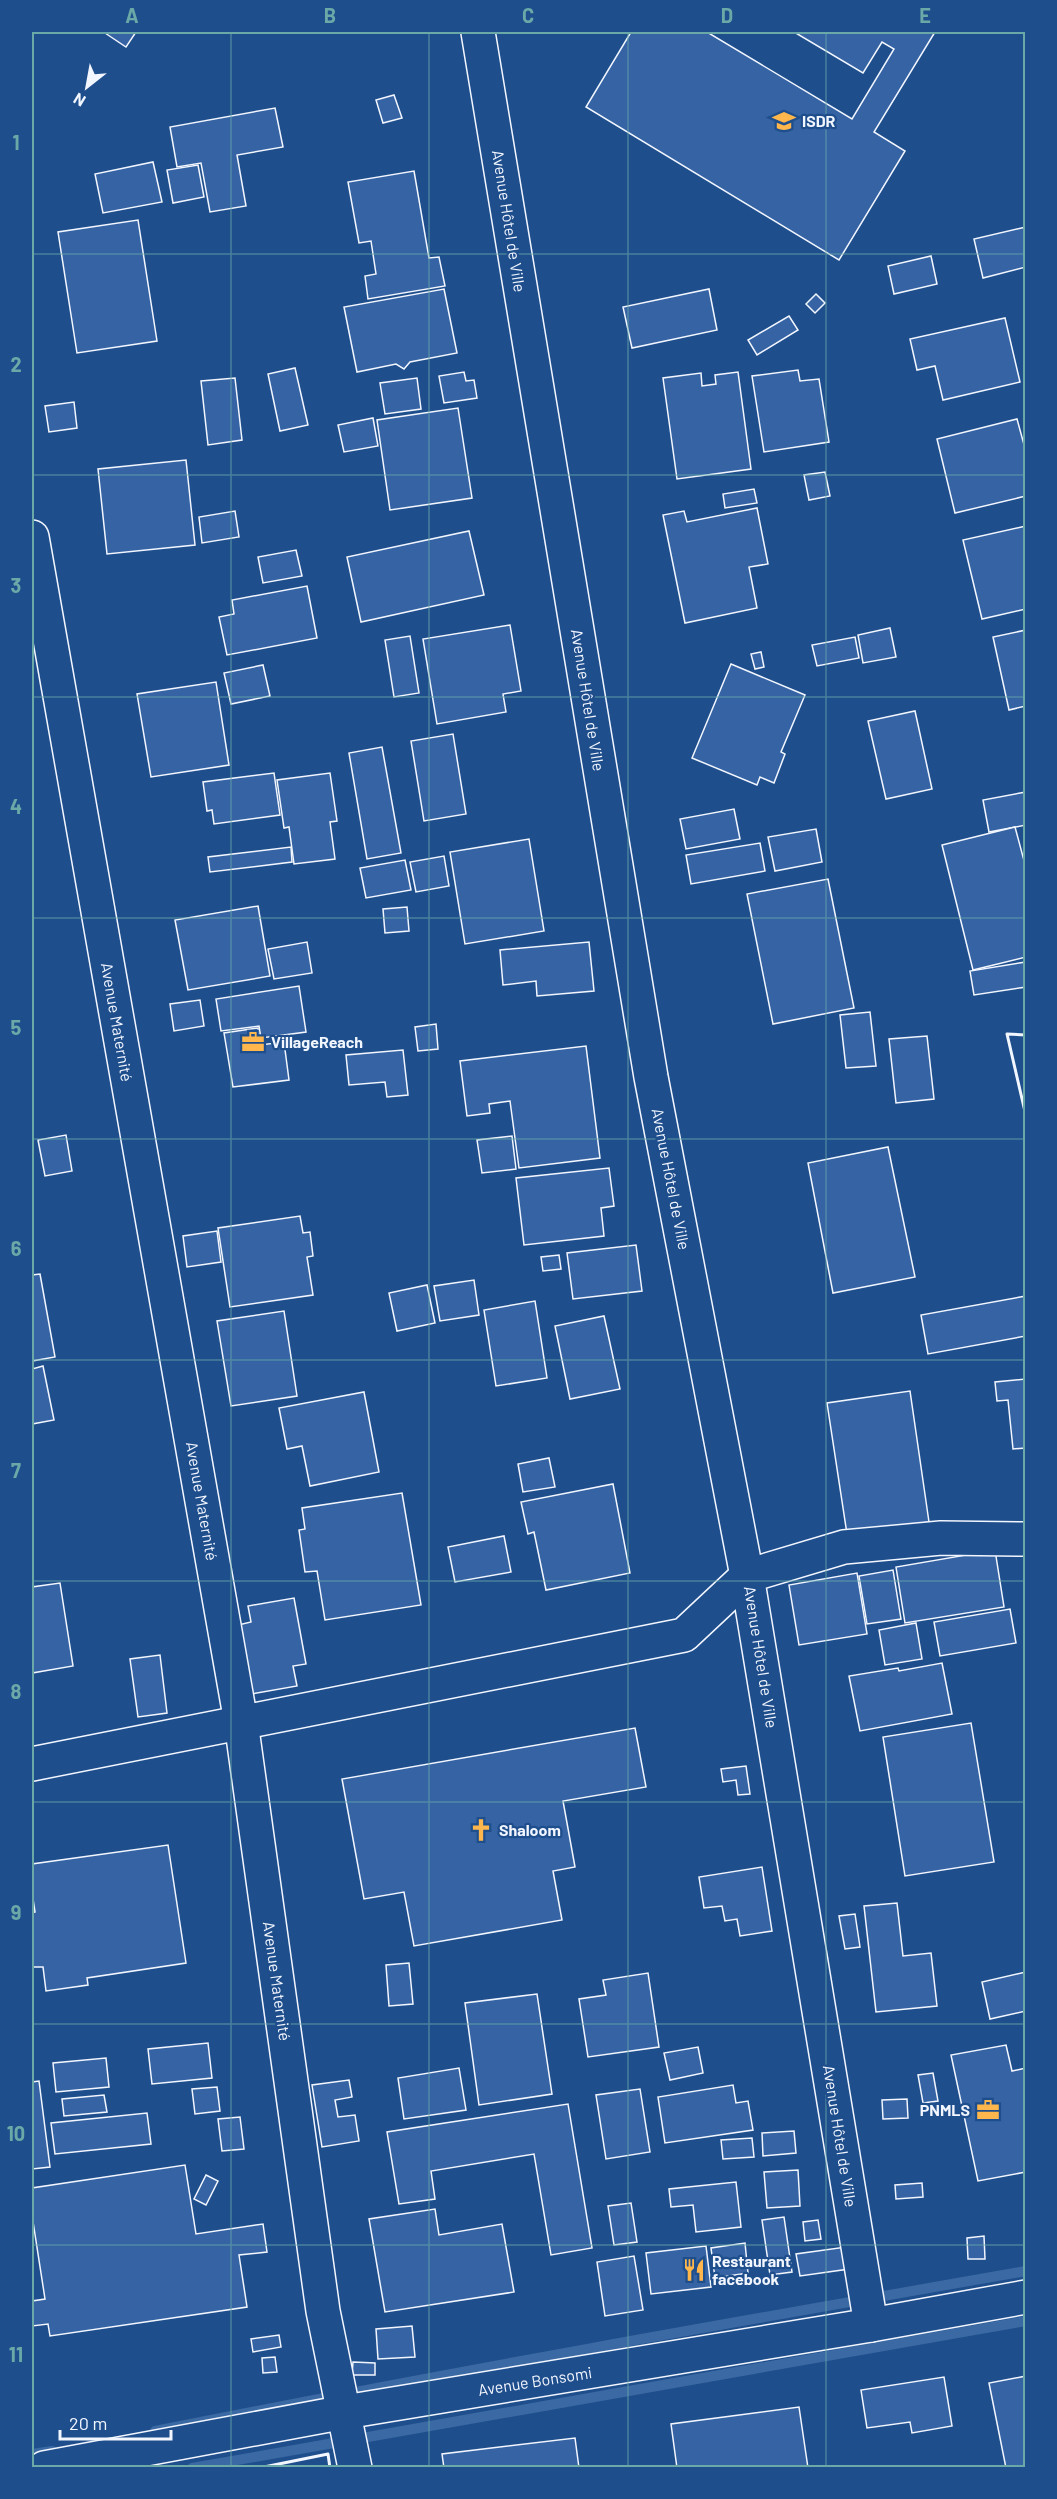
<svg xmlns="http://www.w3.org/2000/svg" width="1057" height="2499" viewBox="0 0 1057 2499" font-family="Barlow,sans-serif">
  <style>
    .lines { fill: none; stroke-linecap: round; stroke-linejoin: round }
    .stream { stroke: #3b69a3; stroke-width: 10 }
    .building { fill: #3563a3; stroke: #f2f6ff; stroke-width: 1.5 }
    .street-casing { stroke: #f2f6ff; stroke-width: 36 }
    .primary-casing { stroke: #f2f6ff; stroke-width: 36 }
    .street { stroke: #1f4e8c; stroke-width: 33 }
    .primary { stroke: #1f4e8c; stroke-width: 33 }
    .wall { stroke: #f2f6ff; stroke-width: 3 }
    .grid { fill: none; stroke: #6aa9a8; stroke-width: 1.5; stroke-opacity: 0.55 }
    .labels { text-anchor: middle; stroke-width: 4.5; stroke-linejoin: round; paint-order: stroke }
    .poi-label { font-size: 16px; font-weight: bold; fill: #f2f6ff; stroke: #1f4e8c; text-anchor: start }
    .street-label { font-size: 16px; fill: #f2f6ff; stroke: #1f4e8c }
    .neatline { fill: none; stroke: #6aa9a8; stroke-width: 2 }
    .grid-label { font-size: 20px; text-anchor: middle; font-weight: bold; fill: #6aa9a8 }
  </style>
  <rect width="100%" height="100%" fill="#1f4e8c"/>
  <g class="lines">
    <g class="stream">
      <path d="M155 2431C445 2373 735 2322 1026 2271"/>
      <path d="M32 2454 52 2451"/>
      <path d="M192 2468 1026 2321"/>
    </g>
  </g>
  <g class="building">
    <path d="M106 32H136L126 47 105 33Z"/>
    <path d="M631 32H707L852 119 894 49 882 42 863 73 794 32H935L874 132 905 151 839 260 586 107Z"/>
    <path d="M394 95 402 118 383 123 376 100Z"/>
    <path d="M275 108 283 147 237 155 246 206 210 212 201 163 177 167 170 127Z"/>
    <path d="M153 162 162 202 103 213 95 174Z"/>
    <path d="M198 165 204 197 173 203 167 170Z"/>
    <path d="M414 171 429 258 439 257 445 286 368 299 365 276 376 274 371 241 359 243 348 182Z"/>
    <path d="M138 220 157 341 77 353 58 232Z"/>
    <path d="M1026 227V267L983 278 974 239Z"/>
    <path d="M931 256 937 284 894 294 888 266Z"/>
    <path d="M444 289 457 353 410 362 404 369 396 364 357 372 344 307Z"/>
    <path d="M709 289 717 330 632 348 623 307Z"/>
    <path d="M816 294 825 303 815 313 806 304Z"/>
    <path d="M789 316 798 330 757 355 748 340Z"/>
    <path d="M1005 318 1020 382 943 400 935 366 917 370 910 339Z"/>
    <path d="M295 368 308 425 280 431 268 374Z"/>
    <path d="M798 370 800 381 819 379 829 442 764 452 752 376Z"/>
    <path d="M464 372 466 381 474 380 477 398 444 403 439 376Z"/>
    <path d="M738 372 751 469 677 479 663 378 701 373 702 386 716 384 715 375Z"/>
    <path d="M235 378 242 440 208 445 201 381Z"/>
    <path d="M417 378 421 409 385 414 380 383Z"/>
    <path d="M74 402 77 428 49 432 45 406Z"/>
    <path d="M458 408 472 498 390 510 377 420Z"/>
    <path d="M373 418 378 446 344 452 338 425Z"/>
    <path d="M1017 419 1026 452V496L955 513 937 439Z"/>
    <path d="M186 460 195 545 107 554 98 469Z"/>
    <path d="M825 472 830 496 809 500 804 475Z"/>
    <path d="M754 489 757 503 725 508 723 494Z"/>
    <path d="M757 508 768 564 749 567 757 608 685 623 663 515 684 511 687 522Z"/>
    <path d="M235 511 239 537 202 543 199 517Z"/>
    <path d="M1026 526V609L982 619 963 540Z"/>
    <path d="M469 531 484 595 361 622 347 557Z"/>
    <path d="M296 550 302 576 263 583 258 557Z"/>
    <path d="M307 586 317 638 227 655 219 617 234 614 232 600Z"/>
    <path d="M510 625 521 691 503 694 506 712 437 724 423 639Z"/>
    <path d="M890 628 896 657 863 663 858 635Z"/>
    <path d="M1026 630V706L1009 710 993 637Z"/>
    <path d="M410 636 419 693 394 697 385 640Z"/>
    <path d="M855 637 859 658 817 666 812 645Z"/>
    <path d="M761 652 764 667 755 669 751 654Z"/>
    <path d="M731 664 805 695 781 752 785 754 774 783 760 777 757 785 692 758Z"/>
    <path d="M263 665 270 696 231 704 224 673Z"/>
    <path d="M216 682 229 765 151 777 137 694Z"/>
    <path d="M915 711 932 789 886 799 868 721Z"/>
    <path d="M453 734 466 814 424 821 411 741Z"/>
    <path d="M382 747 401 853 367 859 349 753Z"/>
    <path d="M274 773 280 815 214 824 212 810 207 811 203 782Z"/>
    <path d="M330 773 337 821 330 822 335 859 294 864 289 827 284 828 277 780Z"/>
    <path d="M1026 792V825L989 832 983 800Z"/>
    <path d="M734 809 740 839 686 849 680 819Z"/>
    <path d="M1015 827 1026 868V957L973 970 942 845Z"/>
    <path d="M816 829 822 862 775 871 768 837Z"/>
    <path d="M529 839 544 931 465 944 450 852Z"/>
    <path d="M760 843 765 871 691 884 686 855Z"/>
    <path d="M291 847 292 862 210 872 208 857Z"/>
    <path d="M444 856 449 886 416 892 410 862Z"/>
    <path d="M405 860 411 890 366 898 360 868Z"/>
    <path d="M828 879 854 1008 773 1024 747 894Z"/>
    <path d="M258 906 270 976 188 990 175 920Z"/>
    <path d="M407 907 409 931 385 933 383 909Z"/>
    <path d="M307 942 312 973 274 979 268 949Z"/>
    <path d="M589 942 594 991 537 996 536 981 503 985 500 950Z"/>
    <path d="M1026 962V987L974 995 970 971Z"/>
    <path d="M299 986 306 1032 261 1038 259 1026 221 1031 216 999Z"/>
    <path d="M200 1000 204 1026 174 1031 170 1004Z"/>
    <path d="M870 1012 876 1066 846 1068 840 1015Z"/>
    <path d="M436 1024 438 1049 418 1051 415 1027Z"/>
    <path d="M258 1028 260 1045 284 1042 289 1080 233 1087 224 1033Z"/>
    <path d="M927 1036 934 1099 896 1103 889 1039Z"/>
    <path d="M586 1046 600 1158 519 1168 510 1101 489 1104 490 1113 467 1116 460 1061Z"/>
    <path d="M403 1050 408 1095 387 1097 385 1082 349 1085 346 1055Z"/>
    <path d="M66 1135 72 1171 45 1176 38 1140Z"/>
    <path d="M512 1136 516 1169 482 1173 477 1140Z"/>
    <path d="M888 1147 915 1277 833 1293 808 1163Z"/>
    <path d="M609 1168 614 1206 601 1208 604 1236 524 1245 516 1178Z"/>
    <path d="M300 1216 303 1233 310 1232 313 1256 307 1257 313 1295 230 1307 218 1228Z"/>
    <path d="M217 1231 221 1262 187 1267 183 1236Z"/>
    <path d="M636 1245 642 1291 573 1299 567 1253Z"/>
    <path d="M559 1255 561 1269 543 1271 541 1257Z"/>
    <path d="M40 1274 55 1357 32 1361V1275Z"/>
    <path d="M474 1280 479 1315 440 1321 434 1286Z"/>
    <path d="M427 1285 435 1323 397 1331 389 1293Z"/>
    <path d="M1026 1296V1336L928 1354 921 1315Z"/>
    <path d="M535 1301 547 1378 496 1386 484 1310Z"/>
    <path d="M284 1311 297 1396 231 1406 217 1321Z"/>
    <path d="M604 1316 620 1389 570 1399 555 1326Z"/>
    <path d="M43 1366 54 1420 32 1424V1369Z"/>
    <path d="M1026 1379V1448L1013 1449 1008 1400 997 1401 995 1382Z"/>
    <path d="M910 1391 929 1522 847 1534 827 1403Z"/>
    <path d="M364 1392 379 1472 310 1486 302 1446 287 1449 279 1408Z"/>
    <path d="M549 1458 555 1487 523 1492 518 1464Z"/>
    <path d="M613 1484 630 1573 546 1590 534 1532 528 1534 521 1502Z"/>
    <path d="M402 1493 421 1605 325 1620 317 1571 305 1572 299 1530 305 1529 302 1508Z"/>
    <path d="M504 1536 511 1572 455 1582 448 1547Z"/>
    <path d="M995 1550 1004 1607 905 1623 896 1567Z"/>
    <path d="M893 1570 901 1619 867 1624 859 1576Z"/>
    <path d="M857 1573 867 1634 799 1645 789 1585Z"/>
    <path d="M60 1583 73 1666 32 1673V1587Z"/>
    <path d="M294 1598 306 1664 293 1666 297 1686 246 1695 234 1626 251 1622 248 1606Z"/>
    <path d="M1010 1609 1016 1643 940 1656 934 1622Z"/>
    <path d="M916 1623 922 1659 885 1665 879 1630Z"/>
    <path d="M160 1655 167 1713 138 1717 130 1659Z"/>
    <path d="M942 1663 952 1714 860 1731 849 1676 898 1668 899 1671Z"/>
    <path d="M971 1723 994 1862 905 1876 883 1737Z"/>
    <path d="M635 1728 646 1787 563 1801 575 1867 553 1871 562 1920 414 1946 404 1892 364 1899 342 1779Z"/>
    <path d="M746 1766 750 1794 738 1795 736 1780 723 1782 721 1769Z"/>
    <path d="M168 1845 186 1963 87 1978 88 1985 46 1991 43 1967H32V1913L35 1912 32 1892V1864Z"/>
    <path d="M762 1867 772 1931 740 1936 737 1919 725 1921 722 1906 704 1908 699 1877Z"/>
    <path d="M897 1903 903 1956 931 1953 937 2006 876 2012 864 1906Z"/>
    <path d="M855 1914 860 1947 845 1949 839 1916Z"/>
    <path d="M409 1963 413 2004 389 2006 386 1965Z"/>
    <path d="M1026 1972V2011L990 2019 982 1982Z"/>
    <path d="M648 1973 659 2047 588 2057 579 1999 606 1995 603 1980Z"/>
    <path d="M537 1994 552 2094 479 2105 465 2003Z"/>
    <path d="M208 2043 212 2078 152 2084 148 2049Z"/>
    <path d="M1006 2045 1012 2071 1026 2068V2172L978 2181 951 2055Z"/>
    <path d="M698 2047 703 2073 670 2080 664 2053Z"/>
    <path d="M106 2058 109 2087 56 2092 53 2063Z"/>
    <path d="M459 2068 466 2110 404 2119 398 2078Z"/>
    <path d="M933 2073 938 2101 923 2103 918 2075Z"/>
    <path d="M349 2080 352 2097 335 2100 338 2117 355 2115 359 2141 322 2147 312 2085Z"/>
    <path d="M39 2081 50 2167 32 2169V2082Z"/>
    <path d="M733 2085 736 2103 748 2101 753 2130 665 2143 658 2097Z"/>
    <path d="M217 2087 220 2111 195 2114 192 2089Z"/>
    <path d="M640 2089 650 2152 606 2159 596 2095Z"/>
    <path d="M104 2095 107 2112 64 2116 62 2099Z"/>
    <path d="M907 2099 908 2118 883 2119 882 2100Z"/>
    <path d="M568 2104 592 2248 551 2255 534 2154 431 2171 435 2199 399 2204 387 2132Z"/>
    <path d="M147 2113 151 2144 55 2154 51 2123Z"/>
    <path d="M240 2117 244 2149 222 2151 218 2119Z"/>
    <path d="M794 2131 796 2153 763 2156 762 2133Z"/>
    <path d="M752 2138 754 2157 723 2159 721 2140Z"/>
    <path d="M185 2165 196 2234 263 2224 267 2252 239 2255 247 2307 50 2336 48 2324 32 2326V2301L45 2299 32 2215V2188Z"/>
    <path d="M798 2170 800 2206 767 2208 764 2172Z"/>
    <path d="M206 2175 218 2181 206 2205 194 2199Z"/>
    <path d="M736 2182 741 2227 696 2232 693 2205 671 2207 669 2189Z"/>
    <path d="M922 2183 923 2197 896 2199 895 2185Z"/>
    <path d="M631 2203 637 2242 614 2245 608 2206Z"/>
    <path d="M435 2209 439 2235 502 2224 514 2292 385 2312 369 2219Z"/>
    <path d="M784 2217 792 2272 770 2275 762 2220Z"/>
    <path d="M818 2220 821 2239 805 2241 803 2222Z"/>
    <path d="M984 2236 985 2259H968L967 2238Z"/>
    <path d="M745 2243 748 2273 715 2278 711 2248Z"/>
    <path d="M706 2246 711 2287 651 2294 646 2253Z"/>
    <path d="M846 2247 849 2269 800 2276 796 2254Z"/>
    <path d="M634 2256 643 2310 605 2316 597 2262Z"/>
    <path d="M412 2326 415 2357 378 2359 376 2329Z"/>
    <path d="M279 2335 281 2347 253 2352 251 2339Z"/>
    <path d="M275 2357 277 2372 263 2373 262 2358Z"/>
    <path d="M353 2362 375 2363V2375H352Z"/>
    <path d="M1026 2376V2468H1006L989 2383Z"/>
    <path d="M944 2377 952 2426 912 2433 910 2422 867 2428 861 2390Z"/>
    <path d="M799 2407 808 2468H677L671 2424Z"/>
    <path d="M575 2438 579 2468H444L442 2454Z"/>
  </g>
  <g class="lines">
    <g class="street-casing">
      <g id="street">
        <path d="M478 32 651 1077 747 1576 871 2325"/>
        <path d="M32 537 241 1722 323 2311 355 2468"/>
        <path d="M32 1764 684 1635 747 1576 844 1547 941 1538 1026 1539"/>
      </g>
    </g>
    <g class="primary-casing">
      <path id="primary" d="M44 2468 345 2412 871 2325 1026 2297"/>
    </g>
    <use href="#street" class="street"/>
    <use href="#primary" class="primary"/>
    <g class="wall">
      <path d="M1026 1035 1007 1034 1026 1116"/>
      <path d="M259 2468 328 2454 330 2468"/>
    </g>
  </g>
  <path class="grid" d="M231 32V2468M429 32V2468M628 32V2468M826 32V2468M32 254H1026M32 475H1026M32 697H1026M32 918H1026M32 1139H1026M32 1360H1026M32 1581H1026M32 1802H1026M32 2024H1026M32 2245H1026"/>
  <defs>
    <g id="university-bare" transform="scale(1.8)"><path d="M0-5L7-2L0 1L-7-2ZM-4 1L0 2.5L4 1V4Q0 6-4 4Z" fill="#ffb74d" stroke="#1f4e8c" stroke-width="2.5" paint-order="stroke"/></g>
    <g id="office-bare" transform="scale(1.8)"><path d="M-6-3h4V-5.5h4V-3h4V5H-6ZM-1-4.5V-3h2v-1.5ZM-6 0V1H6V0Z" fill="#ffb74d" stroke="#1f4e8c" stroke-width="2.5" paint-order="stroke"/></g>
    <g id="church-bare" transform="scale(1.8)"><path d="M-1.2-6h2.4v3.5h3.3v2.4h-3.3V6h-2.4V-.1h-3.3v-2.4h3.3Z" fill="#ffb74d" stroke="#1f4e8c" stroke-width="2.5" paint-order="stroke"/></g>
    <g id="restaurant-bare" transform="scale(1.8)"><path d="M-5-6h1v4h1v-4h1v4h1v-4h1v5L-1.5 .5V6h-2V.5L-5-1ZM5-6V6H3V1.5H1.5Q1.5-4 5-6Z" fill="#ffb74d" stroke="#1f4e8c" stroke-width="2.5" paint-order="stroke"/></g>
  </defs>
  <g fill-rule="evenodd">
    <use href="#university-bare" x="784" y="121"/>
    <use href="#office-bare" x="253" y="1042"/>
    <use href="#church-bare" x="481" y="1830"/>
    <use href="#office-bare" x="988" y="2110"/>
    <use href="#restaurant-bare" x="694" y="2270"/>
  </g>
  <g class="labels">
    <g class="poi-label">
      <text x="802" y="127">ISDR</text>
      <text x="271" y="1048">VillageReach</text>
      <text x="499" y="1836">Shaloom</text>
      <text x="970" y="2116" text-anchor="end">PNMLS</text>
      <text x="712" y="2267">Restaurant<tspan x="712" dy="18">facebook</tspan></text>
    </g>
    <g class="street-label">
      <text transform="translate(509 221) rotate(81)" y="6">Avenue Hôtel de Ville</text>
      <text transform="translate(588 700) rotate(81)" y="6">Avenue Hôtel de Ville</text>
      <text transform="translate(117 1022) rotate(80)" y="6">Avenue Maternité</text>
      <text transform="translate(671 1179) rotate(79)" y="6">Avenue Hôtel de Ville</text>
      <text transform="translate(202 1501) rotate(80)" y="6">Avenue Maternité</text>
      <text transform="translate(761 1657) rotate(81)" y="6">Avenue Hôtel de Ville</text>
      <text transform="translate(277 1981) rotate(82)" y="6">Avenue Maternité</text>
      <text transform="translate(840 2136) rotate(81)" y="6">Avenue Hôtel de Ville</text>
      <text transform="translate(535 2381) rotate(-9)" y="6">Avenue Bonsomi</text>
    </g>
  </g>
  <rect width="1057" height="2499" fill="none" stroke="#1f4e8c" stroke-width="66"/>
  <g transform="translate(87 87) rotate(211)" stroke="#1f4e8c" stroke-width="4.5" paint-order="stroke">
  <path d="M0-4.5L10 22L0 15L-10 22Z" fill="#f2f6ff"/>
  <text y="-9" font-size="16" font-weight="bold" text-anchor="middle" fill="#f2f6ff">N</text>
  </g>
  <path d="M60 2430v9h111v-9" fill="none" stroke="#f2f6ff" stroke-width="3"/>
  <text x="69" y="2430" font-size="18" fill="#f2f6ff" stroke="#1f4e8c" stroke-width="4.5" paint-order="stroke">20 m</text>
  <rect x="33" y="33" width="991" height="2433" class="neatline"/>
  <g class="grid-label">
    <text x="132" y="23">A</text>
    <text x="330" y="23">B</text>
    <text x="528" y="23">C</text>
    <text x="727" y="23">D</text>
    <text x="925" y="23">E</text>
    <text x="16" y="150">1</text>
    <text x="16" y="372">2</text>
    <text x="16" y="593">3</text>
    <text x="16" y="814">4</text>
    <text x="16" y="1035">5</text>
    <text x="16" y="1256">6</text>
    <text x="16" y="1478">7</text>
    <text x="16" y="1699">8</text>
    <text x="16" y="1920">9</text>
    <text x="16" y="2141">10</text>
    <text x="16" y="2362">11</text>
  </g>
</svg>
